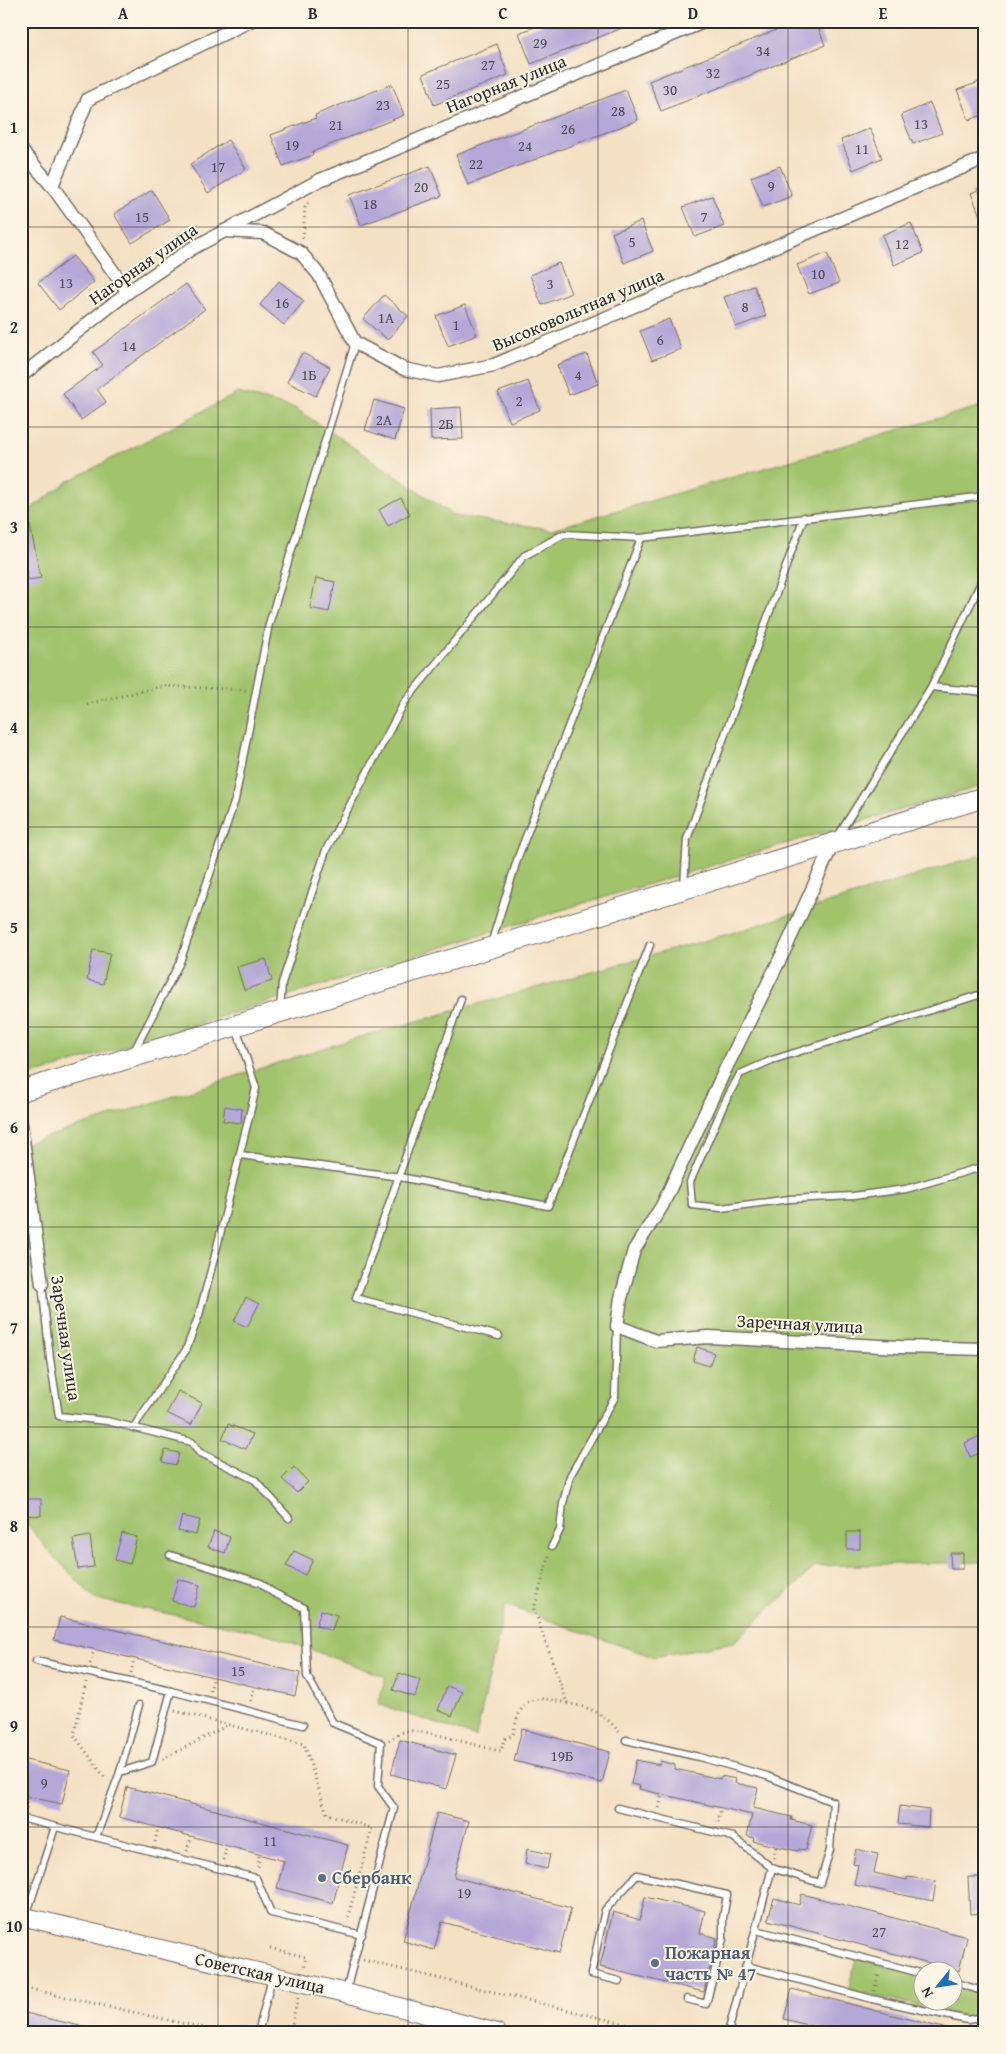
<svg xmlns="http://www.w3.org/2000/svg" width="1006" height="2054" viewBox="0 0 1006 2054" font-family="'Gentium Book Plus',serif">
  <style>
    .green { fill: #a1c36c; stroke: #66774c }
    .building { fill: #b5a8d8 }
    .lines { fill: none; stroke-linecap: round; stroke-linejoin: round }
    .lane-casing { stroke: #716a60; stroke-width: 9 }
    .street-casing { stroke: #716a60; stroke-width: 15 }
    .secondary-casing { stroke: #716a60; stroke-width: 20 }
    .primary-casing { stroke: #716a60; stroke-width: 22 }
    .path { stroke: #716a60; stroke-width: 3; stroke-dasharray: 1 4; stroke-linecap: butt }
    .lane { stroke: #fff; stroke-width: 6 }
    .street { stroke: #fff; stroke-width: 12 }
    .secondary { stroke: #fff; stroke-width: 18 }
    .primary { stroke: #fff; stroke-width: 20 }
    .grid { fill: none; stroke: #2b2b2b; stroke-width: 1; stroke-opacity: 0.55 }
    .service-dot { fill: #5c6f8a; stroke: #fcf5e5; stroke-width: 2 }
    .labels { text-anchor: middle; stroke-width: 4; stroke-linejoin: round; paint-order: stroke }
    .number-label { font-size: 15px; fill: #4e4a56 }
    .street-label { font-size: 18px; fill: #2b2b2b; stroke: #fcf5e5 }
    .service-label { font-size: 18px; font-weight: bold; fill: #4e5e75; stroke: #fcf5e5; text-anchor: start }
    .neatline { fill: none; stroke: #2b2b2b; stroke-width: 2 }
    .grid-label { font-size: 16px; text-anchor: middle; font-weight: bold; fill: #2b2b2b }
  </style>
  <rect width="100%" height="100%" fill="#fcf5e5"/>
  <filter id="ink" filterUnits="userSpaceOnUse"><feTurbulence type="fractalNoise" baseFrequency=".02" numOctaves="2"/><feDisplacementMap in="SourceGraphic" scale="10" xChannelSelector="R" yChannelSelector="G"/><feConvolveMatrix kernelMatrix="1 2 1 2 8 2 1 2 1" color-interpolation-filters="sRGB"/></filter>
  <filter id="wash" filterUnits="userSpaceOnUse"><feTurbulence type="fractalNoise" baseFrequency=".0096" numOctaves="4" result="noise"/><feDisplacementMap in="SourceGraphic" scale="20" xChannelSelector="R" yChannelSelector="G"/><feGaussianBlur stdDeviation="1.12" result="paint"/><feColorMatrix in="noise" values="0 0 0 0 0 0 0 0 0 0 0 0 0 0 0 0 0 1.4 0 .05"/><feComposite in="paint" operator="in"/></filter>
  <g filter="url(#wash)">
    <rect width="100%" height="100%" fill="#f4e0c3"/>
    <g class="green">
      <path d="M238 393 295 408 455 516 552 529 985 405V785L578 905 21 1079V516L67 482Z"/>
      <path d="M985 854V1562L816 1566 734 1642 653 1657 505 1605 476 1737 378 1704 386 1677 268 1634 95 1599 46 1548 21 1516V1145L346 1041 735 932Z"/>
      <path d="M856 1958 923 1976 924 2002H954V1985L980 1993 984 2004 980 2015 968 2017 848 1990Z"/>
    </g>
    <g id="blocks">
      <g class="building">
        <path d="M550 21H635V23L531 64 519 33Z"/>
        <path d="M799 21H816L825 45 661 111 649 81Z"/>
        <path d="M497 44 508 75 434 105 423 74Z"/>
        <path d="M985 80V114L969 120 957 90Z"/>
        <path d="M392 84 404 115 312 152 313 155 283 166 271 135 316 118 315 115Z"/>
        <path d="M626 90 638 120 468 185 456 155Z"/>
        <path d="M930 103 942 133 913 144 901 115Z"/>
        <path d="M870 128 882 158 853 170 841 140Z"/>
        <path d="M228 140 246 169 208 193 190 164Z"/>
        <path d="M430 166 442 196 361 225 349 195Z"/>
        <path d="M780 166 792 196 763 207 751 177Z"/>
        <path d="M985 187V226H984L971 193Z"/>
        <path d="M152 190 170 220 132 243 114 214Z"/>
        <path d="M712 196 724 226 695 237 683 207Z"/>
        <path d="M641 221 653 251 624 263 612 233Z"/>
        <path d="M911 223 923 253 894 265 882 235Z"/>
        <path d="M827 253 839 283 809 294 797 265Z"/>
        <path d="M73 256 94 282 59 310 38 283Z"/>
        <path d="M559 263 571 293 542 305 530 275Z"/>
        <path d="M279 281 304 301 284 325 260 305Z"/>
        <path d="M186 284 205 309 97 389 106 402 81 420 63 394 103 365 93 352Z"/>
        <path d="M754 286 766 316 736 327 724 297Z"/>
        <path d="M384 295 408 316 388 340 363 319Z"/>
        <path d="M465 305 477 335 448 346 436 316Z"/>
        <path d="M669 319 681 349 652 360 640 331Z"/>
        <path d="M302 353 330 367 316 396 287 382Z"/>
        <path d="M587 354 598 384 569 395 557 365Z"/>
        <path d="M528 381 540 410 510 422 498 392Z"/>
        <path d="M374 400 404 409 395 440 365 430Z"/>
        <path d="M461 407 463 439 431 440 430 409Z"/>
        <path d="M401 498 410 514 388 526 379 510Z"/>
        <path d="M27 512 41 578 28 580 24 563H21V513Z"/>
        <path d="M316 578 335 582 329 612 310 608Z"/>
        <path d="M93 950 110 953 103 984 87 980Z"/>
        <path d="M266 959 272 981 244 990 237 967Z"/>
        <path d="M225 1106 242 1109 241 1123 223 1121Z"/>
        <path d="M246 1297 259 1304 247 1327 234 1321Z"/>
        <path d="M697 1347 714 1353 709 1366 693 1361Z"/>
        <path d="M178 1391 202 1403 191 1425 167 1413Z"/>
        <path d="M228 1424 253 1434 246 1449 222 1439Z"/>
        <path d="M980 1436 985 1451 970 1457 965 1443Z"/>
        <path d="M165 1450 179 1453 176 1465 162 1462Z"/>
        <path d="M294 1467 308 1482 297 1493 282 1479Z"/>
        <path d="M24 1499H41V1516L24 1515Z"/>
        <path d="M182 1516 200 1520 196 1535 178 1531Z"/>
        <path d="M214 1531 230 1537 225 1553 208 1547Z"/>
        <rect x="847" y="1532" width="13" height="17"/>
        <path d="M122 1533 137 1537 130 1564 115 1560Z"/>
        <path d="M90 1536 94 1567 78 1569 73 1539Z"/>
        <path d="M294 1551 313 1560 305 1575 286 1566Z"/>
        <path d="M950 1553H963V1569H951Z"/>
        <path d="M178 1579 200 1585 194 1607 172 1601Z"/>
        <path d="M321 1610 337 1615 332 1631 316 1626Z"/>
        <path d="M60 1617 300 1673 295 1696 54 1640Z"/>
        <path d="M399 1673 420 1680 415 1697 393 1690Z"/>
        <path d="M447 1686 462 1692 452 1716 438 1710Z"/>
        <path d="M522 1729 610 1752 602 1783 514 1761Z"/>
        <path d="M400 1740 456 1755 446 1789 391 1774Z"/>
        <path d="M21 1759 70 1770 62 1804 21 1795Z"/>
        <path d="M636 1760 659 1765 660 1761 675 1765V1769L720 1779 721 1776 736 1779 735 1783 758 1788 753 1808 792 1817 791 1820 812 1825 806 1850 799 1849 798 1851 753 1841 754 1838 747 1836 752 1815 639 1789 640 1786 631 1784Z"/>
        <path d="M127 1787 348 1845 333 1903 277 1888 284 1861 119 1817Z"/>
        <path d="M900 1806 929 1810 928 1827 898 1824Z"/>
        <path d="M437 1813 469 1821 454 1877 571 1908 559 1953 442 1922 434 1950 403 1941Z"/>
        <path d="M527 1849 550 1854 547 1869 525 1864Z"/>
        <path d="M856 1849 878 1854 874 1873 907 1880 908 1877 936 1881 933 1901 854 1885 858 1865 853 1864Z"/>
        <path d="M968 1877H985V1913L970 1914Z"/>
        <path d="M802 1894 967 1937 959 1971 768 1920 774 1898 799 1905Z"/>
        <path d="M645 1897 705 1911 700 1933 717 1938 704 1992 600 1967 613 1912 640 1920Z"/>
        <path d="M792 1989 943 2028 942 2033H838L784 2019Z"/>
        <path d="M21 2012 88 2028 87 2033H21Z"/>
      </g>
    </g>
  </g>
  <g filter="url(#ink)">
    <use href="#blocks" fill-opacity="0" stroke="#716a60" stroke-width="1"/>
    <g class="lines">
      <g class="lane-casing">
        <g id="lane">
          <path d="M931 687 985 692"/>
          <path d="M838 836 931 687 985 574"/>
          <path d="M684 885 687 839 804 517"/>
          <path d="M491 944 518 857 641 538"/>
          <path d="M985 993 772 1060 740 1074 725 1102 690 1182 692 1205 721 1208 790 1199 853 1196 906 1189 985 1166"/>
          <path d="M461 999 356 1298 499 1336"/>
          <path d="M280 1010 282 983 326 850 404 703 524 556 564 534 641 538 985 496"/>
          <path d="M133 1053 180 962 235 800 269 624 355 343"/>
          <path d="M240 1155 400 1177 548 1206 650 945"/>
          <path d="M42 1284 50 1359 59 1416 107 1421 192 1442 199 1452 255 1480 289 1518"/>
          <path d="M133 1428 186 1350 199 1315 215 1255 256 1088 236 1027"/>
          <path d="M552 1546 560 1530 563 1503 570 1476 615 1397 617 1326"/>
          <path d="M170 1555 261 1583 272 1592 304 1608 307 1676 333 1723 381 1743 378 1786 394 1808 346 1991"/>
          <path d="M36 1661 171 1691 303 1725"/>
          <path d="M120 1772 139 1705"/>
          <path d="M618 1808 733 1837 772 1868 820 1883 830 1850 833 1802 767 1776 699 1757 626 1740"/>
          <path d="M21 1818 256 1878 271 1913 362 1935"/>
          <path d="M96 1837 120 1772 152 1762 171 1691"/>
          <path d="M26 1916 55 1827"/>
          <path d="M756 1930 924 1974"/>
          <path d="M747 1966 872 1999 968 2020 981 2017 985 2008"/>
          <path d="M619 1981 591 1974 605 1910 637 1875 727 1895 723 1918V1939L706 2004 687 1999"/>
          <path d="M954 1982 982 1991 985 2000"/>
          <path d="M258 2033 272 1977"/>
          <path d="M728 2033 772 1868"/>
        </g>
      </g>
      <g class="street-casing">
        <g id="street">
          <path d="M21 150 52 186 128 292"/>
          <path d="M52 186 88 99 250 21"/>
          <path d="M224 231 263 233 301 253 319 275 355 343 404 369 438 376 494 365 985 158"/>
          <path d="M21 376 128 292 191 249 320 180 706 21"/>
          <path d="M833 843 788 943 725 1070 662 1206 634 1250 621 1298 617 1326 656 1341 709 1337 900 1347 985 1349"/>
          <path d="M21 1124 42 1284"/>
        </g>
      </g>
      <g class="secondary-casing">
        <path id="secondary" d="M21 1916 346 1993 497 2033"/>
      </g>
      <g class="primary-casing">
        <path id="primary" d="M21 1091 985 797"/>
      </g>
      <g class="path">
        <path d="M303 238 305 208 308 203"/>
        <path d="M87 704 163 686 247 690"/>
        <path d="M549 1556 534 1609 567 1703C591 1708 604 1713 619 1732"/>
        <path d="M90 1664 94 1650"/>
        <path d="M131 1673 134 1659"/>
        <path d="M86 1682 74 1735 106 1779"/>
        <path d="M210 1691 214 1677"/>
        <path d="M251 1701 254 1687"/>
        <path d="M175 1711 304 1744 327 1814 372 1828 347 1920"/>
        <path d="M389 1740C394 1737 401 1732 406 1731 429 1729 476 1747 501 1751L504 1739 513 1735C521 1696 531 1695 567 1703"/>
        <path d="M163 1759 228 1725"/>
        <path d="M26 1808 29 1797"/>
        <path d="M659 1808 662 1794"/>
        <path d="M718 1822 721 1808"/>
        <path d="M155 1842 158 1828"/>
        <path d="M187 1851 191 1837"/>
        <path d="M774 1858 776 1846"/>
        <path d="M224 1860 226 1846"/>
        <path d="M258 1867 259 1856"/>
        <path d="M270 1948 306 1957 304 1966"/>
        <path d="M363 1960 662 2033"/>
        <path d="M21 1987 226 2033"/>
        <path d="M874 1991 879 1973"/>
        <path d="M290 2033 298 1997"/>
      </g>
      <use href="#lane" class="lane"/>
      <use href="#street" class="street"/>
      <use href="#secondary" class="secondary"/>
      <use href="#primary" class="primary"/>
    </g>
  </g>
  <path class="grid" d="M218 21V2033M408 21V2033M598 21V2033M788 21V2033M21 227H985M21 427H985M21 627H985M21 827H985M21 1027H985M21 1227H985M21 1427H985M21 1627H985M21 1827H985"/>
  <g class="service-dot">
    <circle cx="322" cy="1878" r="5"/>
    <circle cx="655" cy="1963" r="5"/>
  </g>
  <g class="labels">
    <g class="number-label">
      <text x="540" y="48">29</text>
      <text x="763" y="56">34</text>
      <text x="488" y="70">27</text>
      <text x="713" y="78">32</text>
      <text x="443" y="89">25</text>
      <text x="670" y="95">30</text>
      <text x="383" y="110">23</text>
      <text x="618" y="116">28</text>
      <text x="921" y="129">13</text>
      <text x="336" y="130">21</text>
      <text x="568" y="134">26</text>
      <text x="292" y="150">19</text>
      <text x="525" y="151">24</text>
      <text x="862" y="154">11</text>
      <text x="476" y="169">22</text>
      <text x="218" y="172">17</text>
      <text x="771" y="191">9</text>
      <text x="421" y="192">20</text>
      <text x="370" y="209">18</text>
      <text x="142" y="222">15</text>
      <text x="704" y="222">7</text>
      <text x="632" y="247">5</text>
      <text x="902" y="249">12</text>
      <text x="818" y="279">10</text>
      <text x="66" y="288">13</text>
      <text x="550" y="289">3</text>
      <text x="282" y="308">16</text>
      <text x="745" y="312">8</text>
      <text x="386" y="323">1А</text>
      <text x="456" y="330">1</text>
      <text x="660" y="345">6</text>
      <text x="129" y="351">14</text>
      <text x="309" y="380">1Б</text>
      <text x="578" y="380">4</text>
      <text x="519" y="406">2</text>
      <text x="384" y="425">2А</text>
      <text x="446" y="429">2Б</text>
      <text x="238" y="1676">15</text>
      <text x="562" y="1761">19Б</text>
      <text x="44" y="1788">9</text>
      <text x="270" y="1846">11</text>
      <text x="464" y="1898">19</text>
      <text x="879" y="1937">27</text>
    </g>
    <g class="street-label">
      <text transform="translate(506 84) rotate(-22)" y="6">Нагорная улица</text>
      <text transform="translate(143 264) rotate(-35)" y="6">Нагорная улица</text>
      <text transform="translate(578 310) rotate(-23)" y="6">Высоковольтная улица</text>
      <text transform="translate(800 1324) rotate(3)" y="6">Заречная улица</text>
      <text transform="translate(66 1338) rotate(82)" y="6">Заречная улица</text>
      <text transform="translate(260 1973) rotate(13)" y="6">Советская улица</text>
    </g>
    <g class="service-label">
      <text x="332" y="1884">Сбербанк</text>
      <text x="665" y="1959">Пожарная<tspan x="665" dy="21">часть № 47</tspan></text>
    </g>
  </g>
  <rect width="1006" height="2054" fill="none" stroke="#fcf5e5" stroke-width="55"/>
  <g transform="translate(938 1986) rotate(240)"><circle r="24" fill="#fcf5e5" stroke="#a8a49b"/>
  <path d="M0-4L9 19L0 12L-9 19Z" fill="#1f6fb2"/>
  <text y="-8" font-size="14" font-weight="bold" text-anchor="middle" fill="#2b2b2b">N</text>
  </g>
  <rect x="28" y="28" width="950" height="1998" class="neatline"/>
  <g class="grid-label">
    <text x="123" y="19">A</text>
    <text x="313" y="19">B</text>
    <text x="503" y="19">C</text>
    <text x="693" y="19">D</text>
    <text x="883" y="19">E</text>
    <text x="14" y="133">1</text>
    <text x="14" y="333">2</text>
    <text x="14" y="533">3</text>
    <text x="14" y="733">4</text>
    <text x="14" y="933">5</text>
    <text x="14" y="1133">6</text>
    <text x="14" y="1333">7</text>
    <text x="14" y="1532">8</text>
    <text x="14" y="1732">9</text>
    <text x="14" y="1932">10</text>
  </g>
</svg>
